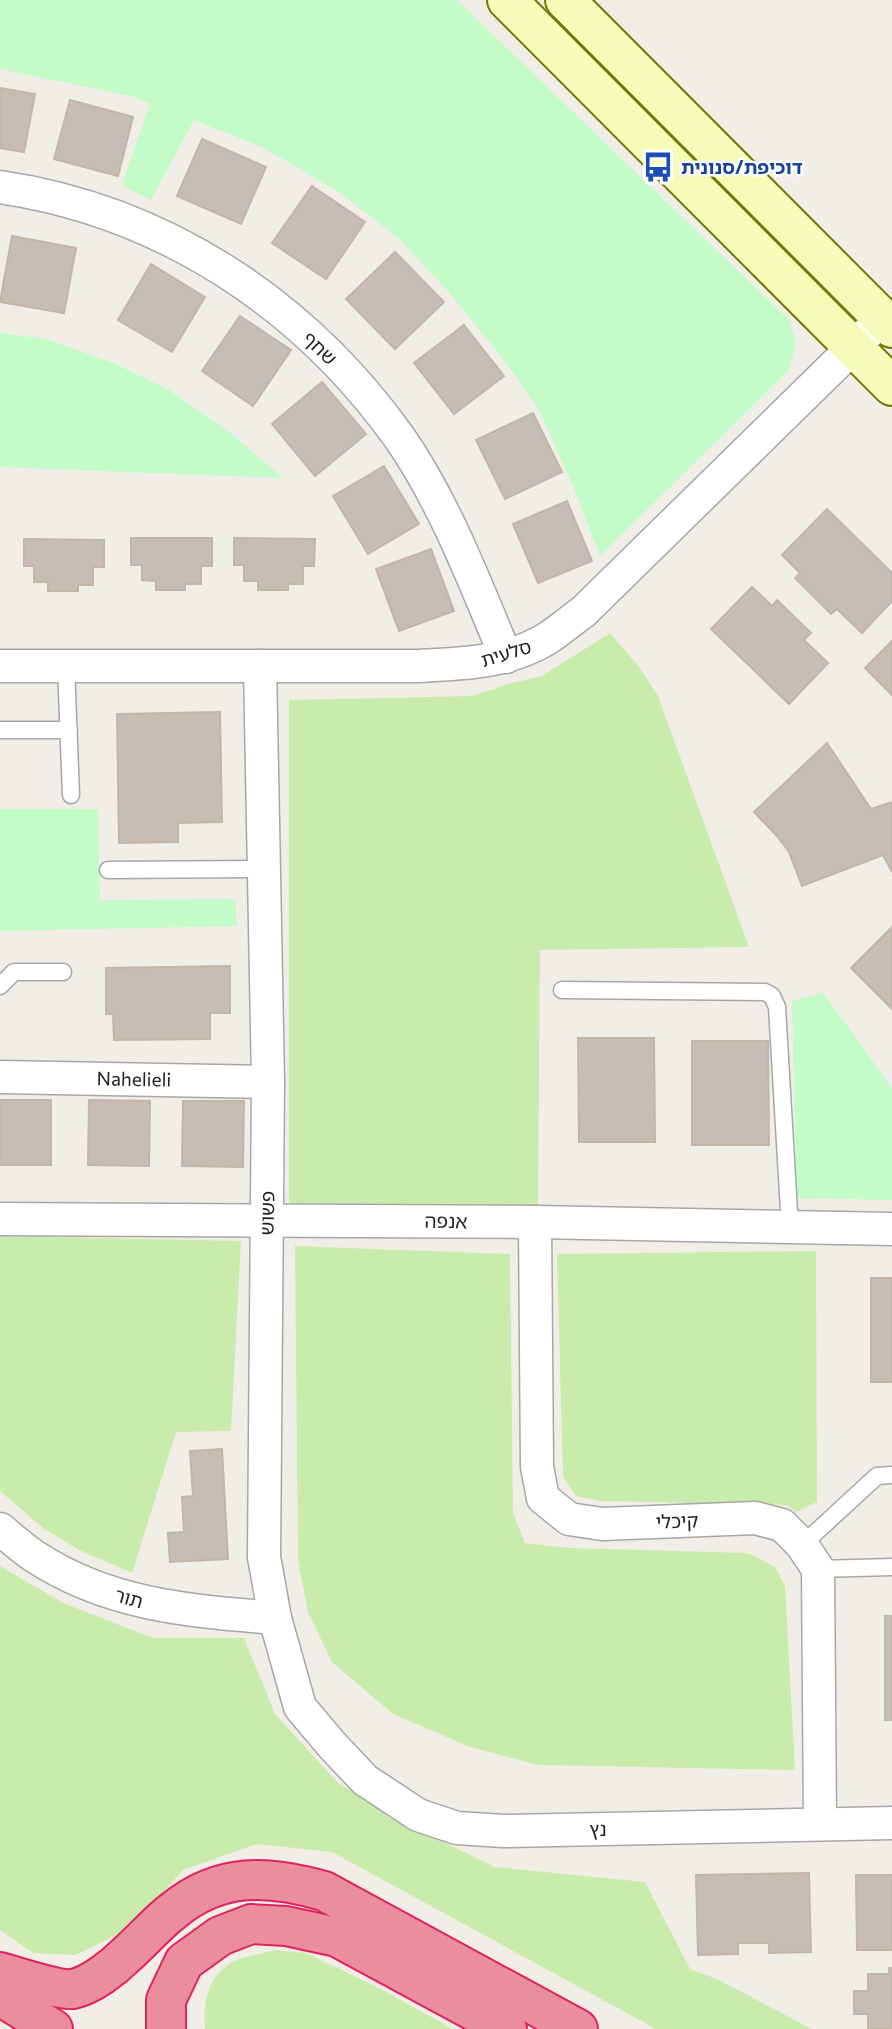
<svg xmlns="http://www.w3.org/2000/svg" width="892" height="2029" viewBox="0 0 892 2029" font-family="Commissioner,'Noto Sans Hebrew',sans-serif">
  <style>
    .grass { fill: #c9ecac }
    .park { fill: #c3fbc9 }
    .building { fill: #c6beb5; stroke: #c3b5a8; stroke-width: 2 }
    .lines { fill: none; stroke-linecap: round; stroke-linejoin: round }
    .lane-casing { stroke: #a7a7a7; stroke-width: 19 }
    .street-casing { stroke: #a7a7a7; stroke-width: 35 }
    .secondary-casing { stroke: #6c7c02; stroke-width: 42 }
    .highway-casing { stroke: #e0225e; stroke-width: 42 }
    .lane { stroke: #fff; stroke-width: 16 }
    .street { stroke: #fff; stroke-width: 32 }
    .secondary { stroke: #f6fbba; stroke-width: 38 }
    .highway { stroke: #ea8d9c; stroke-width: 38 }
    .labels { text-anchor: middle; stroke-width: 5; stroke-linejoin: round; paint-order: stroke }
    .transit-label { font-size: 19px; font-weight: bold; fill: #164399; stroke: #fff; text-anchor: start }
    .street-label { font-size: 19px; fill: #202020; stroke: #fff }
  </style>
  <rect width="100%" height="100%" fill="#f1eee7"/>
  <g class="grass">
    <path d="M610 633 640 668 658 696 749 947 540 950 538 1205 289 1207V700L473 696 508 684 542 676Z"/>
    <path d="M0 1236 241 1241 231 1431 176 1432 132 1573 79 1550 43 1528 0 1491Z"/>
    <path d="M295 1246 510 1254 513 1513 525 1543 570 1548 748 1553 775 1567 785 1586 795 1770 538 1765 470 1747 393 1714 332 1662 308 1612 298 1561Z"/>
    <path d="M816 1251 817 1502 796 1512 787 1505 600 1501 576 1496 563 1477 557 1254Z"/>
    <path d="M0 1566 63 1603 153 1638H244L275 1714 338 1783 415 1828 495 1867 645 1882 690 1969 717 1979 812 2029H656L332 1852 257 1844 183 1870 131 1928 75 1955 33 1953 0 1930Z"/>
    <path d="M275 1950 306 1953 379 1988 453 2029H205C203 2003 207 1977 232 1962 244 1956 262 1954 275 1950Z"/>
  </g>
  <g class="park">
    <path d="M0 0H457L789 320 796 342 789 370 600 556 573 486 538 408 501 356 448 291 397 237 339 192 264 148 194 120 151 200 122 185 150 104 135 97 0 69Z"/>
    <path d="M0 333 45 339 111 362 169 390 232 434 283 478 0 467Z"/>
    <path d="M0 809H98L100 900 235 899 237 926 0 931Z"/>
    <path d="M823 993 892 1088V1200L797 1198 792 1001Z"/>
  </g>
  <g class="building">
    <path d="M0 88 35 94 24 152 0 148Z"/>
    <path d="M70 100 133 117 118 176 54 159Z"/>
    <path d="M202 139 266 167 241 224 177 196Z"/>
    <path d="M312 186 365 222 326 279 272 243Z"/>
    <path d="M12 236 76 248 64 313 0 302Z"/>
    <path d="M395 252 444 302 395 349 346 299Z"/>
    <path d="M151 264 205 297 172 352 118 320Z"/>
    <path d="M240 316 291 350 253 406 202 371Z"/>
    <path d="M464 325 504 376 454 414 414 363Z"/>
    <path d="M322 382 366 434 315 476 272 424Z"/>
    <path d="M533 413 562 472 505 499 476 440Z"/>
    <path d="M384 466 419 524 368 554 333 496Z"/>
    <path d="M567 501 592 561 538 583 513 524Z"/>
    <path d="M827 509 892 573V601L862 633 837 609 831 614 795 578 800 573 782 555Z"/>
    <path d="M131 538H212V566H201V584H185V590H156V581L142 580V565H131Z"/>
    <path d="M234 538 315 539 314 566H303V584H288V590H258V581H244V565H234Z"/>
    <path d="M24 539 104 540V567H93V585H78V591H48V582H34V566H24Z"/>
    <path d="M431 549 454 611 399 631 376 569Z"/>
    <path d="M752 587 772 606 777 600 811 633 804 640 828 663 789 704 711 629Z"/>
    <path d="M892 641V695L865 668Z"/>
    <path d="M220 712 222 822 178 823V842L119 843 117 714Z"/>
    <path d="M827 743 871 809 892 802V872L883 855 802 886 789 852 777 836 754 812Z"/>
    <path d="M892 927V1009L851 968Z"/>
    <path d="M230 966V1013H210V1039L114 1040 113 1014H106V968Z"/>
    <path d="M578 1038H654L655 1142H579Z"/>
    <path d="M692 1041H768L769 1145H692Z"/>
    <rect x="0" y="1100" width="51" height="65"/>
    <path d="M89 1100 150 1101 149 1166 88 1165Z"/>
    <path d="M183 1101H244L243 1167 182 1166Z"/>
    <rect x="871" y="1278" width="21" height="104"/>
    <path d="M222 1449 228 1559 170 1562 168 1533 184 1532 182 1497 193 1496 190 1451Z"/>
    <rect x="885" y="1616" width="7" height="104"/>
    <path d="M809 1873 811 1952 769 1953V1943H738V1954L698 1955 696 1875Z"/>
    <path d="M856 1875H892V1950H857Z"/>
    <path d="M889 1968H892V2029H868V2014H854V1991H868V1974H889Z"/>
  </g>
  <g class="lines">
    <g class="lane-casing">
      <g id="lane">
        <path d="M66 666 71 795"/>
        <path d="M0 730H69"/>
        <path d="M108 870 264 869"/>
        <path d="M0 986 14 972H63"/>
        <path d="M562 990 765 992 772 996 777 1007 790 1228"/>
        <path d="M802 1545 877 1476 892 1475"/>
        <path d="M818 1569 892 1567"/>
      </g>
    </g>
    <g class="street-casing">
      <g id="street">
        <path d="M0 187C163 211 303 303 399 437 444 501 476 585 506 657"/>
        <path d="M0 666H417C461 664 504 663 543 641 557 633 570 621 583 612L882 319"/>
        <path d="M260 666 268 1082 264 1557 275 1618 300 1707 332 1745 365 1780 418 1815 457 1828 504 1831 892 1823"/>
        <path d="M0 1077 268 1082"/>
        <path d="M0 1219 535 1222 892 1229"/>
        <path d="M535 1222 537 1467 543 1498 569 1519 602 1524 755 1518 782 1525 802 1545 818 1569 820 1824"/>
        <path d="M0 1529C11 1538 22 1548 34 1556 108 1605 189 1611 275 1618"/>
      </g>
    </g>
    <g class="secondary-casing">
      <g id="secondary">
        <path d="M507 0 892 386"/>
        <path d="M565 0 892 328"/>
      </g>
    </g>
    <g class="highway-casing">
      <g id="highway">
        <path d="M0 1972C14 1976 60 1991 73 1989 91 1985 113 1968 126 1955 142 1941 156 1924 173 1911 220 1872 269 1875 324 1891L578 2029"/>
        <path d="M0 1996 53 2029"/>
        <path d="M166 2029V2000L184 1962 220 1936 251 1924 286 1926 337 1937 507 2029"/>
      </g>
    </g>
    <use href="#lane" class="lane"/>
    <use href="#street" class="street"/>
    <use href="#secondary" class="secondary"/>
    <use href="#highway" class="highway"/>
  </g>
  <defs>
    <g id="bus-bare" transform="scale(2.415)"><path d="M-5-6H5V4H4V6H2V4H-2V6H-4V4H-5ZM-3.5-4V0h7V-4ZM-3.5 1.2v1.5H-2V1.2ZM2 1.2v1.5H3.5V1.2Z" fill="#1a4fb4" stroke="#fff" stroke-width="2.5" paint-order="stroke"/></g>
  </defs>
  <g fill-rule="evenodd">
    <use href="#bus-bare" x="658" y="167"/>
  </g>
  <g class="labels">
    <g class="transit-label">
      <text x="681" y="174">דוכיפת/סנונית</text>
    </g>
    <g class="street-label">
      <text transform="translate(320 348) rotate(44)" y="7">שחף</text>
      <text transform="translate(506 653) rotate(-17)" y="7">סלעית</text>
      <text transform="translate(134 1079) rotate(1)" y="7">Nahelieli</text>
      <text transform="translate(267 1213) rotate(-89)" y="7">פשוש</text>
      <text transform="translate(446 1221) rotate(1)" y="7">אנפה</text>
      <text transform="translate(677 1521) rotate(-2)" y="7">קיכלי</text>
      <text transform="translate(129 1598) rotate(16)" y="7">תור</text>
      <text transform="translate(598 1829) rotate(-1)" y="7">נץ</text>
    </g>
  </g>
</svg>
